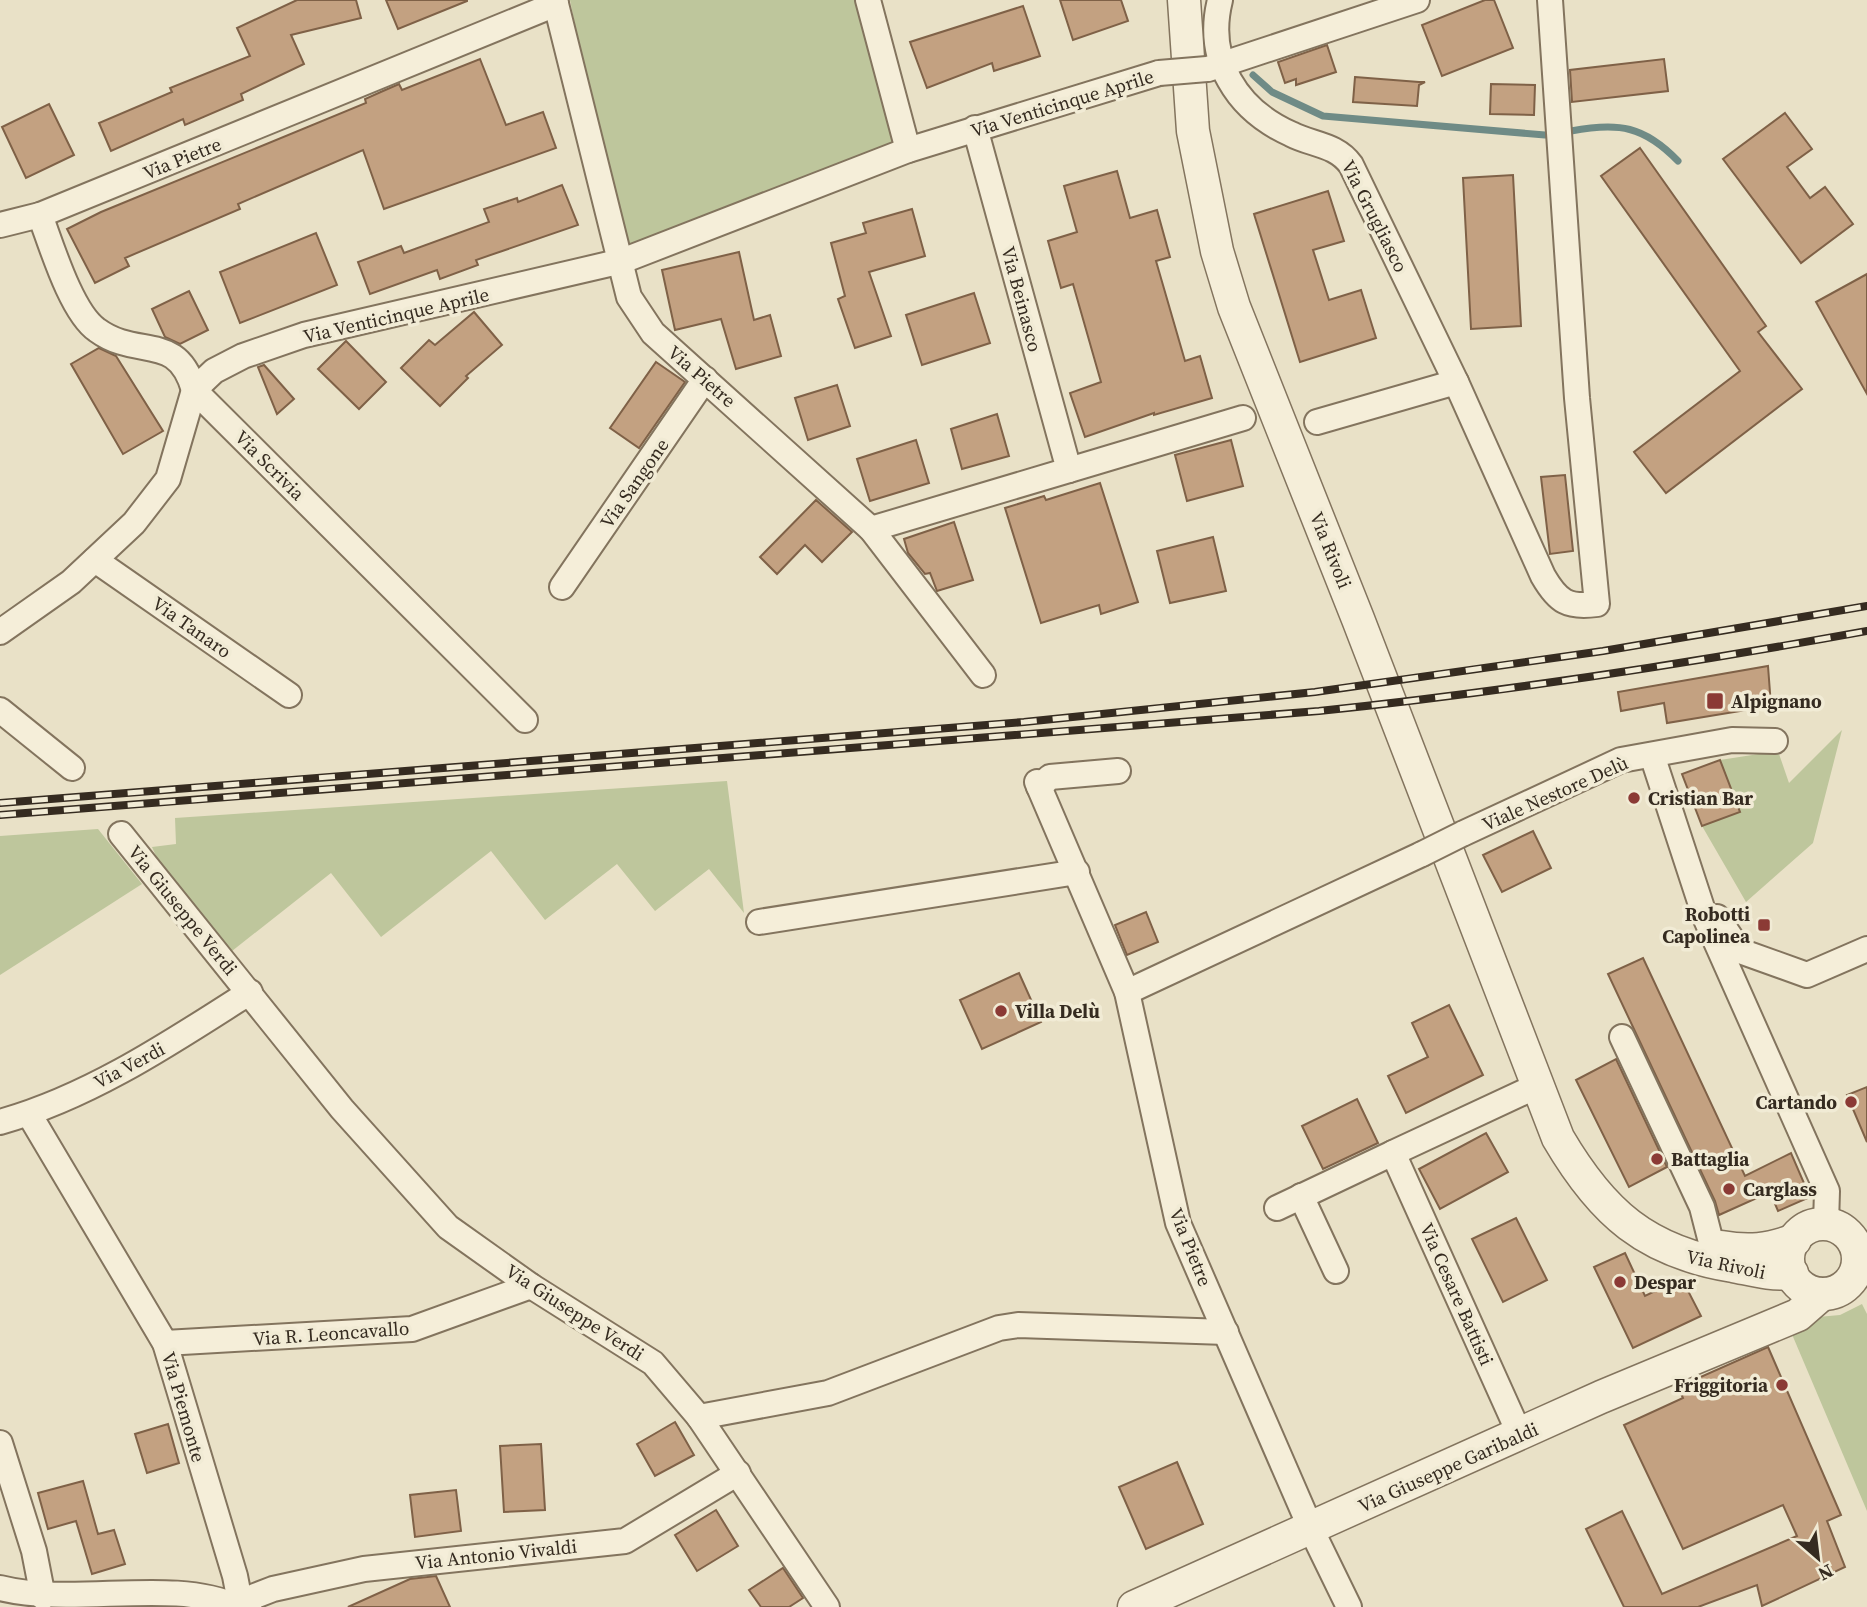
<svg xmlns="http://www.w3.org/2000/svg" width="1867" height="1607" viewBox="0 0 1867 1607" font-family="'Source Serif 4',serif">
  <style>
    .green { fill: #bec69c }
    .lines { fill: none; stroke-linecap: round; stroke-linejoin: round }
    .stream { stroke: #6f8b86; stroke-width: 7 }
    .building { fill: #c3a181; stroke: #7f6147; stroke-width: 2 }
    .minor-casing { stroke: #83745e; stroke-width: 28 }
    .tertiary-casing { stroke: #83745e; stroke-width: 35 }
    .minor { stroke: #f5eed9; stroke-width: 24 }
    .tertiary { stroke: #f5eed9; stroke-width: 32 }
    .rail-casing { stroke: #352b20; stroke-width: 8 }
    .rail { stroke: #f1ebd5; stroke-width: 5; stroke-dasharray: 16; stroke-linecap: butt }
    .minor-bridge-casing { stroke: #83745e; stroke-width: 28; stroke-linecap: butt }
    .minor-bridge { stroke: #f5eed9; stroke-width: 24 }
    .poi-dot { fill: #8b3a35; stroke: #f1ebd5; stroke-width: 2.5 }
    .labels { text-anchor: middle; stroke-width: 7; stroke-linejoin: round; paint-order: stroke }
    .street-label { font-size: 19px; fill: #352b20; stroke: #f1ebd5 }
    .poi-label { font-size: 19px; font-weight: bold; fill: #352b20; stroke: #f1ebd5; text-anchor: start }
  </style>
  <rect width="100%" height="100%" fill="#e9e1c7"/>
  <g class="green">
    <path d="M570 0H856L897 154 622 261Z"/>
    <path d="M1842 730 1813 843 1746 902 1702 826 1740 811 1720 760 1778 751 1789 783Z"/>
    <path d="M727 781 744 913 709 869 655 911 617 864 545 920 491 851 381 937 331 873 232 951 160 865 152 847 176 844 175 818Z"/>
    <path d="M98 829 142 884 0 975V836Z"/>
    <path d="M1862 1304 1867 1314V1511L1791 1332 1818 1317 1840 1315Z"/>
  </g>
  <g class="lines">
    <g class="stream">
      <path d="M1253 75 1272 92 1323 116 1545 135"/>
      <path d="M1571 131C1619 122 1644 126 1678 161"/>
    </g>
  </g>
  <g class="building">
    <path d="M297 0H356L361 18 291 35 304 64 241 94 243 100 185 125 183 119 111 151 99 123 172 92 170 88 250 56 237 28Z"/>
    <path d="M386 0H467V1L398 29Z"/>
    <path d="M1060 0H1121L1128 21 1073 40Z"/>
    <path d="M1485 0H1494L1513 48 1442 76 1422 25Z"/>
    <path d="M1023 6 1040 56 994 71 992 63 927 88 910 42Z"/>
    <path d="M1327 45 1336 72 1296 85V79L1285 83 1278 62Z"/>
    <path d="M480 59 506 125 543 112 556 148 384 209 363 150 238 204 240 209 125 258 129 266 95 283 67 229 101 212 366 103 365 99 383 91 399 84 402 90Z"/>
    <path d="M1664 59 1668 91 1572 102 1570 70Z"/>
    <path d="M1355 77 1419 82H1425L1419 85 1417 106 1353 102Z"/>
    <path d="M1491 84 1535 85 1534 115 1490 114Z"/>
    <path d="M49 104 74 155 26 178 2 127Z"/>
    <path d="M1785 113 1812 149 1787 167 1810 198 1825 187 1853 224 1801 263 1723 159Z"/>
    <path d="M1640 148 1766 326 1758 332 1802 389 1666 493 1634 452 1740 371 1601 176Z"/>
    <path d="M1117 171 1130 218 1157 210 1170 257 1156 261 1185 361 1200 356 1212 398 1154 415V413L1085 437 1070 393 1101 382 1073 284 1061 288 1048 241 1077 232 1064 186Z"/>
    <path d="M1513 175 1521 326 1471 329 1463 178Z"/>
    <path d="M562 185 578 225 476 260 478 265 440 279 437 270 370 294 358 262 401 246 404 253 489 222 484 209 517 198 518 202Z"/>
    <path d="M1328 191 1344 241 1313 250 1329 300 1361 290 1376 338 1300 362 1254 214Z"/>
    <path d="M912 209 925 256 869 272 891 336 855 348 838 299 845 296 831 243 866 233 863 223Z"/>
    <path d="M316 233 337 285 240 323 220 272Z"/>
    <path d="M739 252 754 320 770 315 781 356 736 369 721 319 675 330 662 270Z"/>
    <path d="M1867 274V394L1816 302Z"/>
    <path d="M189 291 208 330 180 344 165 337 152 309Z"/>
    <path d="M974 293 990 343 922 365 906 315Z"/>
    <path d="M474 312 502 345 466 376 468 378 440 406 401 368 429 340 435 345Z"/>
    <path d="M346 341 386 382 359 409 318 369Z"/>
    <path d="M99 348 116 356 163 431 123 454 71 364Z"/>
    <path d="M656 362 685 382 639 448 610 428Z"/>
    <path d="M264 365 294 399 277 414 258 367Z"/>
    <path d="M837 385 850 426 808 440 795 398Z"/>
    <path d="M997 414 1009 456 962 469 951 429Z"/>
    <path d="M916 440 929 483 870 501 857 459Z"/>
    <path d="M1231 440 1243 486 1187 501 1175 455Z"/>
    <path d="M1565 475 1573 551 1550 554 1541 477Z"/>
    <path d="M1100 483 1138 602 1101 614 1099 605 1041 623 1005 508 1044 496 1046 500Z"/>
    <path d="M816 500 852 532 822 562 805 545 777 574 760 557Z"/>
    <path d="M954 522 973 580 937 591 930 573 925 574 908 553 904 539Z"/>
    <path d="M1213 537 1226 591 1170 603 1157 551Z"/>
    <path d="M1768 666 1771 706 1667 723 1664 703 1621 711 1618 692Z"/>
    <path d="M1720 760 1740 812 1702 826 1682 774Z"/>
    <path d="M1533 831 1551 868 1502 892 1483 855Z"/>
    <path d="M1146 912 1158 942 1127 955 1115 925Z"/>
    <path d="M1643 958 1745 1176 1791 1153 1810 1197 1778 1211 1770 1192 1719 1215 1715 1201 1608 974Z"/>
    <path d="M1019 973 1041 1022 982 1049 960 1000Z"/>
    <path d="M1449 1005 1483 1075 1406 1113 1388 1076 1428 1057 1412 1023Z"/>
    <path d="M1616 1059 1667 1167 1629 1187 1576 1080Z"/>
    <path d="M1867 1087V1142L1847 1095Z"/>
    <path d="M1357 1099 1378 1143 1323 1169 1302 1126Z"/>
    <path d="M1486 1133 1508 1172 1440 1209 1419 1169Z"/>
    <path d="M1516 1218 1547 1280 1503 1302 1472 1239Z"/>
    <path d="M1625 1253 1645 1296 1676 1281 1684 1283 1701 1316 1633 1348 1594 1267Z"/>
    <path d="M1768 1347 1841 1515 1827 1521 1845 1567 1762 1606 1757 1585 1698 1607H1624L1586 1529 1622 1511 1662 1594 1797 1536 1783 1505 1683 1549 1624 1425 1683 1398 1678 1387Z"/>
    <path d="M675 1422 694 1455 655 1476 637 1444Z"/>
    <path d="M168 1424 179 1463 147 1473 135 1434Z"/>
    <path d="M541 1444 545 1510 504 1512 500 1446Z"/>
    <path d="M1177 1462 1203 1524 1146 1549 1119 1487Z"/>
    <path d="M83 1481 98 1534 114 1530 125 1564 92 1574 76 1521 48 1529 38 1493Z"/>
    <path d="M456 1490 461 1531 415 1537 410 1495Z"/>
    <path d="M716 1510 738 1546 697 1571 675 1535Z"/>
    <path d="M783 1568 803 1598 789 1607H761L749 1590Z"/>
    <path d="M436 1576 450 1607H348L410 1579Z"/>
  </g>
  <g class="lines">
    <g class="minor-casing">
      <g id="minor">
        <path d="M555 0 629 297 653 333 871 529 983 675"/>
        <path d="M868 0 908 150"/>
        <path d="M1220 0C1205 60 1237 110 1291 134 1312 145 1336 144 1351 165L1456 382 1543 576C1558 602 1568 608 1597 604L1577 398 1550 0"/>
        <path d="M1208 69 1417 0"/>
        <path d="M40 215C51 244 71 312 97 330 138 360 177 331 194 390L525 720"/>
        <path d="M0 225 40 215 556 4"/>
        <path d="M1317 422 1456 382"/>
        <path d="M1069 470 1243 418"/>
        <path d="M871 529 1069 470 975 128"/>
        <path d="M95 560 289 695"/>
        <path d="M562 587 705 379"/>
        <path d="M0 632 71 582 134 523 168 479 194 390 214 371 243 356 304 335 622 261 908 150 1159 73"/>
        <path d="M0 710 72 768"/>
        <path d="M1652 755 1705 917 1827 1191 1826 1224"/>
        <path d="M1037 782 1127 992 1178 1223 1311 1529 1349 1607"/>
        <path d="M1039 787 1050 777 1118 771"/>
        <path d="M121 834 342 1109 448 1227 531 1286 653 1363 699 1417 827 1607"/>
        <path d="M1462 834 1621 760 1732 740 1775 741"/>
        <path d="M1717 917 1740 951 1807 975 1867 949"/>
        <path d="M759 922 1077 872"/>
        <path d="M1127 992 1422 854"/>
        <path d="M1622 1037 1702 1207 1712 1246"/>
        <path d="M29 1114 165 1343 235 1576 241 1607"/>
        <path d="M0 1122C90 1097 172 1042 250 992"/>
        <path d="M1301 1196 1336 1271"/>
        <path d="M1277 1208 1393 1153"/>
        <path d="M165 1343 412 1329 531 1286"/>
        <path d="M699 1417 828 1393 999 1328 1018 1325 1226 1332"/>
        <path d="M1520 1435 1393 1153 1539 1085"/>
        <path d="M0 1443 34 1551 43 1597"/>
        <path d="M0 1588C76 1607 170 1577 238 1607"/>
        <path d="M243 1607 255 1596 273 1589 364 1569 625 1541 738 1473"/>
      </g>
    </g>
    <g class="tertiary-casing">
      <g id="tertiary">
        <path d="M1184 0 1193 131 1217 251 1234 307 1358 619 1558 1138C1602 1213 1646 1252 1733 1266 1754 1270 1770 1275 1792 1273"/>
        <circle cx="1823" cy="1259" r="35"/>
        <path d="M1721 1247C1749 1252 1768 1250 1795 1240"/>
        <path d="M1134 1607 1601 1397 1798 1315 1822 1294"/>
      </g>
    </g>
    <use href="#minor" class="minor"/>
    <use href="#tertiary" class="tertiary"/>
    <g class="rail-casing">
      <g id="rail">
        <path d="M0 803 1024 722 1315 692 1603 651 1867 606"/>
        <path d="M0 815 1319 711C1503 692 1685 664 1867 631"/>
      </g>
    </g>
    <use href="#rail" class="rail"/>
    <g class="minor-bridge-casing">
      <g id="minor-bridge">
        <path d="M1159 73 1207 69"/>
        <path d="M1422 854 1462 834"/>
      </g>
    </g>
    <use href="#minor-bridge" class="minor-bridge"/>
  </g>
  <g class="poi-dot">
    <rect x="1706" y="692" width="18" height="18" rx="3.5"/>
    <circle cx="1634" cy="798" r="7"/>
    <rect x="1757" y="918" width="14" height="14" rx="3.5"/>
    <circle cx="1001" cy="1011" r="7"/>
    <circle cx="1851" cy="1102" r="7"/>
    <circle cx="1657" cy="1159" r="7"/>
    <circle cx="1729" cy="1189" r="7"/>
    <circle cx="1620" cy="1282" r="7"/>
    <circle cx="1782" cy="1385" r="7"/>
  </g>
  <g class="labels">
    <g class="street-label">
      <text transform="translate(1062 103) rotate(-17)" y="7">Via Venticinque Aprile</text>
      <text transform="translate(182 158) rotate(-22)" y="7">Via Pietre</text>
      <text transform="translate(1375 216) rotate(63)" y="7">Via Grugliasco</text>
      <text transform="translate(1022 299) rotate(75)" y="7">Via Beinasco</text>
      <text transform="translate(396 315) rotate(-13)" y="7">Via Venticinque Aprile</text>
      <text transform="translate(702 376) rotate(41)" y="7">Via Pietre</text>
      <text transform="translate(270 465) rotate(45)" y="7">Via Scrivia</text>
      <text transform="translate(634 483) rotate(-55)" y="7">Via Sangone</text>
      <text transform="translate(1331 550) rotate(68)" y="7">Via Rivoli</text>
      <text transform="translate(192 627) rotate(35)" y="7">Via Tanaro</text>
      <text transform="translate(1555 793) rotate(-24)" y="7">Viale Nestore Delù</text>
      <text transform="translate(183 910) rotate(51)" y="7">Via Giuseppe Verdi</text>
      <text transform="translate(129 1065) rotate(-28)" y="7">Via Verdi</text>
      <text transform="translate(1191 1247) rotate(68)" y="7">Via Pietre</text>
      <text transform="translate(1726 1264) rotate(12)" y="7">Via Rivoli</text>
      <text transform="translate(1457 1294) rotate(66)" y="7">Via Cesare Battisti</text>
      <text transform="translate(575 1312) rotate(33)" y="7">Via Giuseppe Verdi</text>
      <text transform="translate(331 1333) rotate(-4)" y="7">Via R. Leoncavallo</text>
      <text transform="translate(184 1407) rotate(74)" y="7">Via Piemonte</text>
      <text transform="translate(1448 1467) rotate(-24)" y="7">Via Giuseppe Garibaldi</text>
      <text transform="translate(496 1554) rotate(-6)" y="7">Via Antonio Vivaldi</text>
    </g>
    <g class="poi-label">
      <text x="1731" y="708">Alpignano</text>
      <text x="1648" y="805">Cristian Bar</text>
      <text x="1750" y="921" text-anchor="end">Robotti<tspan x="1750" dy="22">Capolinea</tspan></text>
      <text x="1015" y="1018">Villa Delù</text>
      <text x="1837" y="1109" text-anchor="end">Cartando</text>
      <text x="1671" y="1166">Battaglia</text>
      <text x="1743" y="1196">Carglass</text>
      <text x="1634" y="1289">Despar</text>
      <text x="1768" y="1392" text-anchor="end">Friggitoria</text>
    </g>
  </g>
  <g transform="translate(1818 1558) rotate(152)" stroke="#f1ebd5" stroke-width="5" paint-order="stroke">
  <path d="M0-5L12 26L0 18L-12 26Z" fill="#352b20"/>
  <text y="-10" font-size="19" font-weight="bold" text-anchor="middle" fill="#352b20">N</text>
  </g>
</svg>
